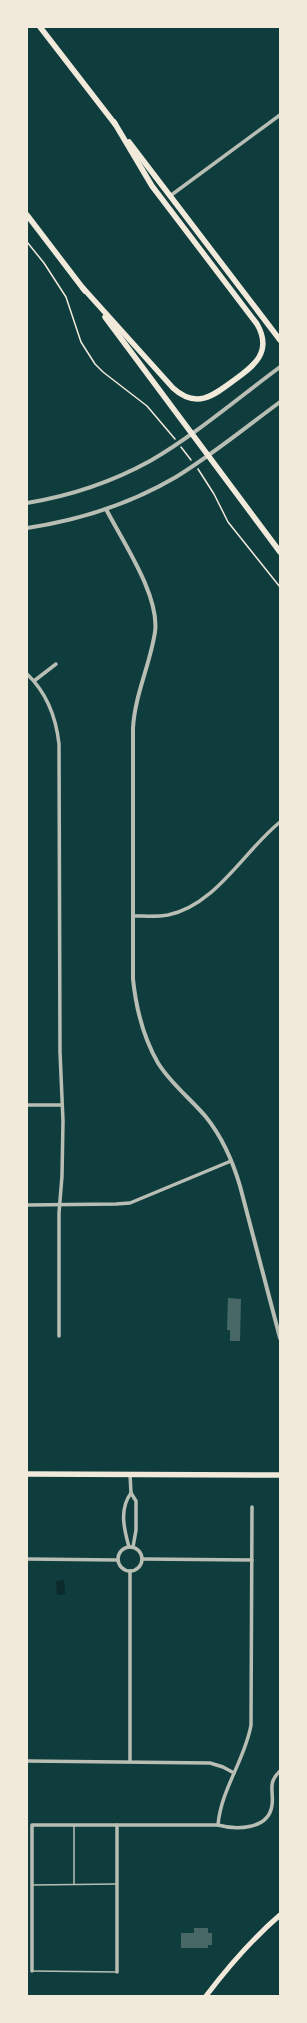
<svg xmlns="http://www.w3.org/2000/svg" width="307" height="2023" viewBox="0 0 307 2023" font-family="'IBM Plex Sans',sans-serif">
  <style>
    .water { fill: #0a2a2b }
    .building { fill: #486865 }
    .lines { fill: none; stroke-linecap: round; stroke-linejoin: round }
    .path { stroke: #f1e9da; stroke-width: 1.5 }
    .service { stroke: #b8beb3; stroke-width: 1.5 }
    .minor { stroke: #b8beb3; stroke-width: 3.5 }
    .tertiary { stroke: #b8beb3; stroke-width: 4 }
    .secondary { stroke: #f1e9da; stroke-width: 5 }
    .primary { stroke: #f1e9da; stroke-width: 5.5 }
    .trunk { stroke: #f1e9da; stroke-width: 5.5 }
  </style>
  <rect width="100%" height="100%" fill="#0f3d3e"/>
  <path class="water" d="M64 1580 65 1594 57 1595 56 1581Z"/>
  <g class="building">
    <path d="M228 1298 241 1299 240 1341H230V1330H227Z"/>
    <path d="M194 1928H208V1933H212V1945H208V1948H181V1933H194Z"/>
  </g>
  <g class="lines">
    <g class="path">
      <path d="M27 242 44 263 66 297 81 342 95 364 103 372 147 406 175 439"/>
      <path d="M181 447 191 460"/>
      <path d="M198 469 214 494 228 522 280 587"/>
    </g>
    <g class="service">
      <path d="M74 1884V1825"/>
      <path d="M32 1885 116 1884"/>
      <path d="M32 1971 116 1972"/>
    </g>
    <g class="minor">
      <path d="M170 196 280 115"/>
      <path d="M27 674C47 693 56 717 59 744L60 1052 63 1121 62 1176 59 1213V1336"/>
      <path d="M34 681 56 664"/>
      <path d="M134 916C144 916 157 917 168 915 216 905 244 851 280 822"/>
      <path d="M27 1105H62"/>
      <path d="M27 1205 116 1204 130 1203 231 1161"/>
      <path d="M130 1474 131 1493 136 1501V1530L133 1547"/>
      <circle cx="130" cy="1559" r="12"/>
      <path d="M129 1547C124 1529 119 1509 131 1493"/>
      <path d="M27 1559 118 1560"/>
      <path d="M142 1559 252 1560"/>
      <path d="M130 1571V1761"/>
      <path d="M27 1761 210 1763 223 1767 234 1773"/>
      <path d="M117 1825V1972"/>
      <path d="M218 1825C221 1789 245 1760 251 1725L252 1507"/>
      <path d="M32 1971V1825H218C236 1830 269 1830 272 1805 274 1791 267 1783 280 1771"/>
    </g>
    <g class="tertiary">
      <path d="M27 503C69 496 112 482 150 461 195 435 238 398 280 367"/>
      <path d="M106 509C123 542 160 596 155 632 150 665 135 694 133 728V979C136 1008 143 1037 158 1063 171 1084 191 1099 206 1117 222 1137 233 1162 240 1186L280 1338"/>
      <path d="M27 528C80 520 130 504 176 477 212 455 246 427 280 402"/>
    </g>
    <path class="secondary" d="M206 1996C228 1967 252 1939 280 1915"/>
    <path class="primary" d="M27 1474 280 1475"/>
    <g class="trunk">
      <path d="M40 27 115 124"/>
      <path d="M129 142 280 340"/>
      <path d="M27 215 85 291"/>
      <path d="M83 288 173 388C196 409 213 396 233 381 254 366 273 352 257 324L152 186 114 122"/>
      <path d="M105 317 280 552"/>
    </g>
  </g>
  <rect width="307" height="2023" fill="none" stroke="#f1e9da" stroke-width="56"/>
</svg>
